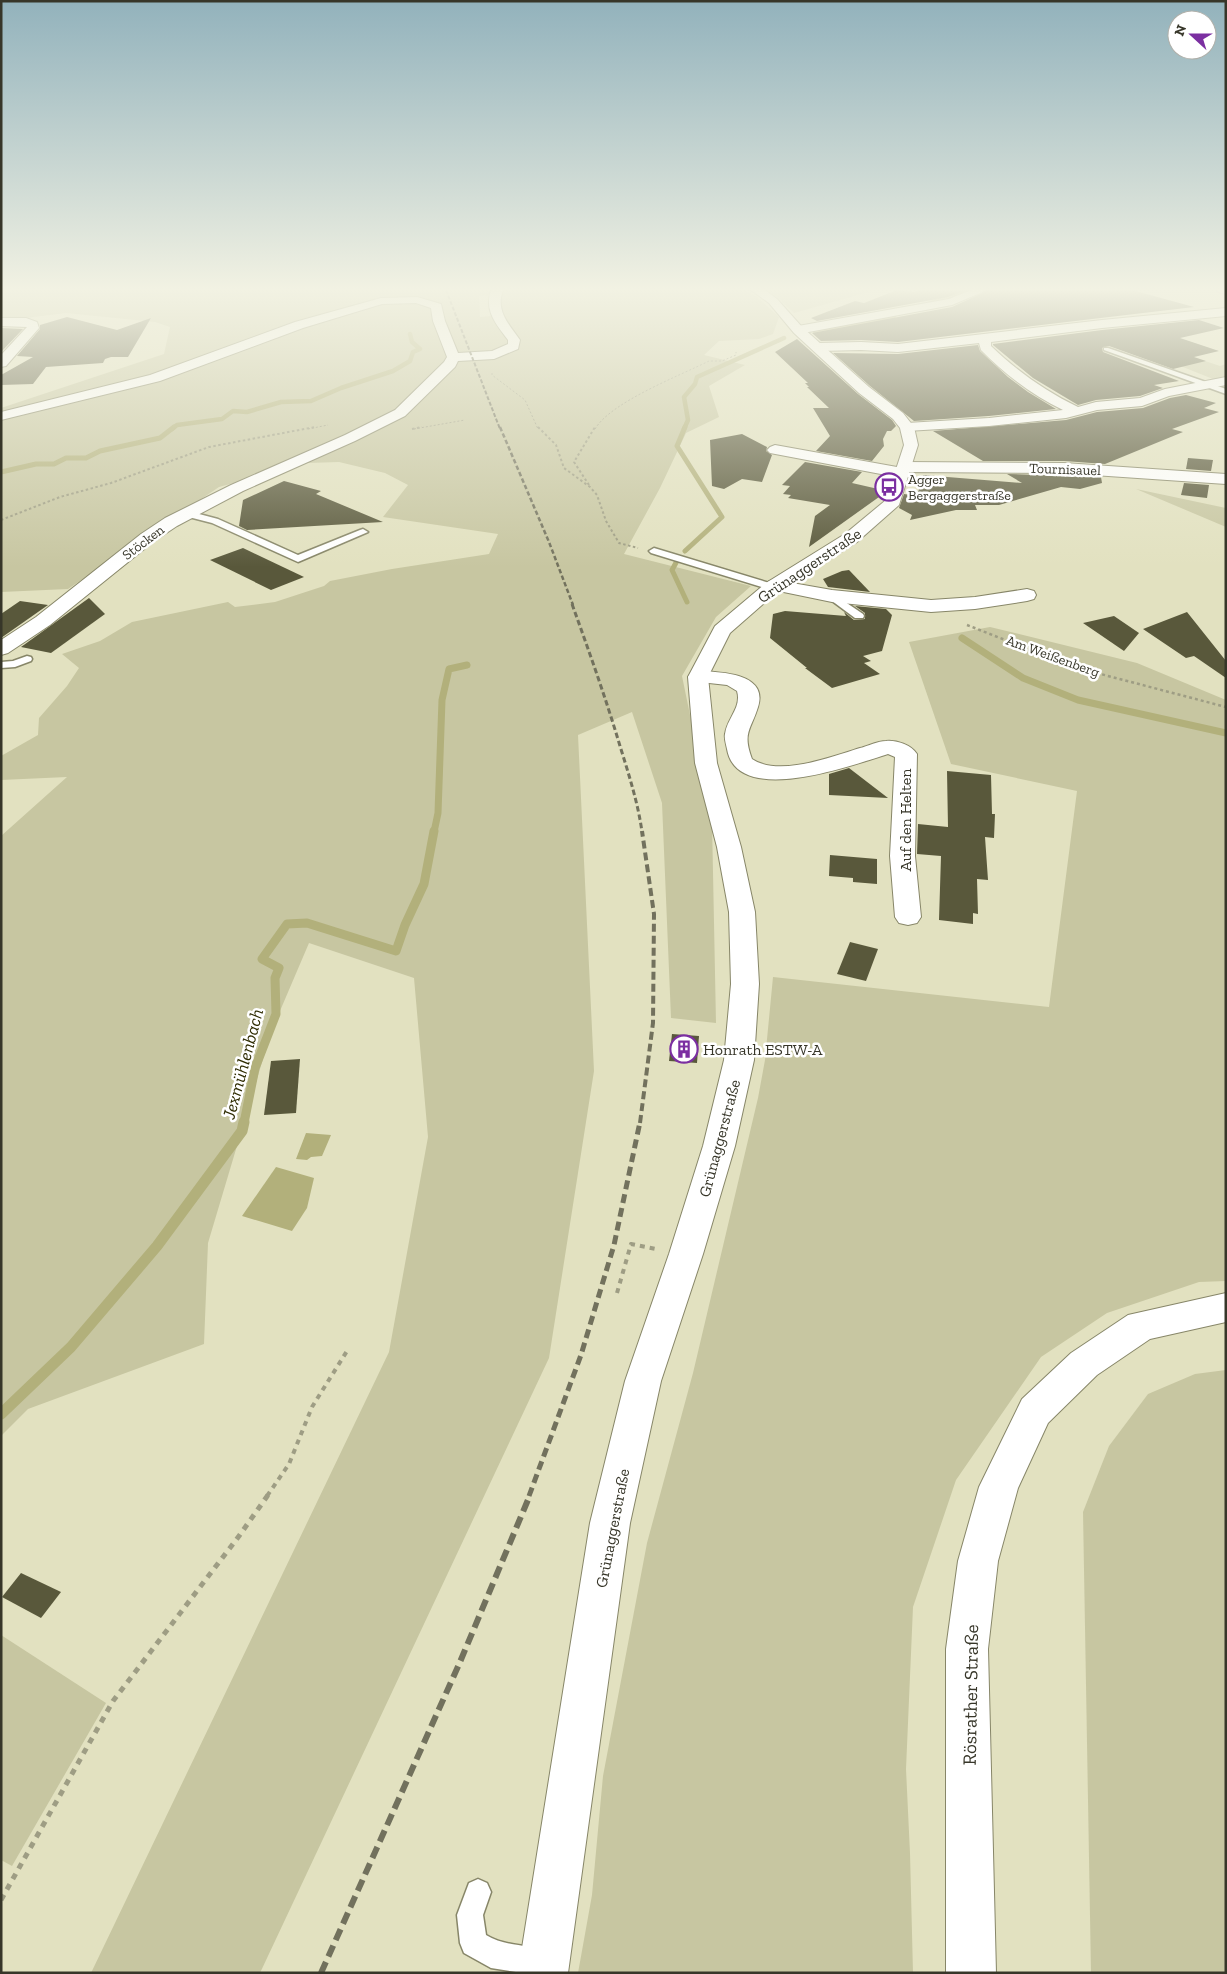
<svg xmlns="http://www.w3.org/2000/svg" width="1227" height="1974" viewBox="0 0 1227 1974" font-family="'Zilla Slab',serif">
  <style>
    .green { fill: #c7c6a1; fill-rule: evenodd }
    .water { fill: #b2b07b }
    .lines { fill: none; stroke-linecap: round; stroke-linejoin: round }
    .stream-far4 { stroke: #b2b07b; stroke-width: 4.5 }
    .stream-far3 { stroke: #b2b07b; stroke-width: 5 }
    .stream-far2 { stroke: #b2b07b; stroke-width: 7 }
    .stream-far1 { stroke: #b2b07b; stroke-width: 9 }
    .stream { stroke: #b2b07b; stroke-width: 11 }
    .building { fill: #59583b }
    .service-casing { stroke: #878668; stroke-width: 3 }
    .minor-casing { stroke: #878668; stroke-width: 2 }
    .tertiary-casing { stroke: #878668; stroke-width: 2 }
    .primary-casing { stroke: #a481b3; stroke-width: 2 }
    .path-far4 { stroke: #9e9d84; stroke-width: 1; stroke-dasharray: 2 2; stroke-linecap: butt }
    .path-far3 { stroke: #9e9d84; stroke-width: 2; stroke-dasharray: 2.5 2.5; stroke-linecap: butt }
    .path-far2 { stroke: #9e9d84; stroke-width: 2.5; stroke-dasharray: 3 3; stroke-linecap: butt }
    .path-far1 { stroke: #9e9d84; stroke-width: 4; stroke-dasharray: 5 5; stroke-linecap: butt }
    .path { stroke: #9e9d84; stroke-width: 5; stroke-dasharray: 6 6; stroke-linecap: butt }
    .service { fill: #fff; fill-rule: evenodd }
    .minor { fill: #fff; fill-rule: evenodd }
    .tertiary { fill: #fff; fill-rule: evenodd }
    .primary { fill: #ebccfe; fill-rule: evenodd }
    .rail-far5 { stroke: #72715d; stroke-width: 2; stroke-dasharray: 4 2; stroke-linecap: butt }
    .rail-far4 { stroke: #72715d; stroke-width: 2.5; stroke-dasharray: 4.5 2.5; stroke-linecap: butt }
    .rail-far3 { stroke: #72715d; stroke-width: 3; stroke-dasharray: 5.5 3; stroke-linecap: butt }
    .rail-far2 { stroke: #72715d; stroke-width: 4; stroke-dasharray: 8 4; stroke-linecap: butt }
    .rail-far1 { stroke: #72715d; stroke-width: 5; stroke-dasharray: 9 5; stroke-linecap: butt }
    .rail { stroke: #72715d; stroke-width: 6; stroke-dasharray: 12 6; stroke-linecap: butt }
    .labels { text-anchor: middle; stroke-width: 5; stroke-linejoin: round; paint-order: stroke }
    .far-street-label { font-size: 14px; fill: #373629; stroke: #fff }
    .far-poi-label { font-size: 14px; fill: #373629; stroke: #fff; text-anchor: start }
    .street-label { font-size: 16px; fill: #373629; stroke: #fff }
    .poi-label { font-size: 16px; fill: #373629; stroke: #fff; text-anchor: start }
    .water-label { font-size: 18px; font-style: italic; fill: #2e2b00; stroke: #fff }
    .near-street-label { font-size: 19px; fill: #373629; stroke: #fff }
  </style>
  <rect width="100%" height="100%" fill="#e2e1c0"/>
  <g class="green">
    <path d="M1 290H745L757 297 779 317 773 334 759 339 719 341 704 355 745 365 709 386 719 417 686 433 660 488 624 554 751 586 716 617 682 676 712 822 716 1023 671 1018 662 803 632 712 578 735 594 1071 549 1358 260 1973H91L389 1352 428 1137 414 978 309 943 271 1032 208 1243 204 1344 28 1409 1 1436V836L67 777 1 780V756L38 735 39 718 67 686 79 668 62 654 100 641 132 622 228 602 235 607 275 602 324 586 330 581 392 569 489 554 498 534 383 517 408 485 385 473 339 462 307 463 219 487 68 589 1 592V408L164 354 170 327 155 322 66 313 1 321ZM500 294 499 302 502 315 480 317 479 296Z"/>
    <path d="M766 290H876L794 313 778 298Z"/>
    <path d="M1202 360 1220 366 1226 364V376L1213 379 1178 365Z"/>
    <path d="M1136 489 1226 508V527Z"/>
    <path d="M990 627 1137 663 1226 700V1281L1199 1282 1107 1313 1041 1357 956 1480 913 1607 906 1769 910 1853 913 1973H578L592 1895 603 1776 647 1543 693 1373 758 1098 765 1060 773 977 1049 1007 1077 791 951 764 909 642Z"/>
    <path d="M1226 1370V1973H1091L1083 1512 1109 1446 1148 1394 1195 1374Z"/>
    <path d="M1 1635 106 1703 12 1866 1 1860Z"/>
  </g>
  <g class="water">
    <path d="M306 1133 331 1135 322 1156 311 1157 307 1160 296 1159Z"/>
    <path d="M276 1167 314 1178 307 1208 292 1231 242 1216Z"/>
  </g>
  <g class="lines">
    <g class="stream-far4">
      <path d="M925 305 967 290"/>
      <path d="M815 332 894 316"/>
      <path d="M172 429 177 425 222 419 233 411 247 412 281 402 311 401 341 388 393 371 410 361 413 352 420 349 412 342 410 334"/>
      <path d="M684 429 688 420 684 397 695 384 697 377 784 338"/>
    </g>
    <g class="stream-far3">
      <path d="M685 427 677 446 722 517 685 551"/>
      <path d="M1 472 36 464H54L66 458H86L100 451 160 438 174 427"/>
      <path d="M678 559 672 570 687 602"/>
    </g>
    <g class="stream-far2">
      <path d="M962 638 1023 678 1078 700 1226 733"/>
      <path d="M434 832 438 813 442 700 449 669 467 665"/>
    </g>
    <path class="stream-far1" d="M244 1123 255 1068 276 1014 275 978 279 968 262 959 287 924 307 923 396 951 405 925 424 884 434 831"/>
    <path class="stream" d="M1 1414 71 1347 157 1246 242 1131 244 1122"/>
  </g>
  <g class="building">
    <path d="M897 290 915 292 919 290H966L948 297 817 321 811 318 855 301 864 303Z"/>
    <path d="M989 290H1132L1194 307 898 342 861 340 821 341 812 333 952 307Z"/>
    <path d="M67 317 117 330 151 318 128 357H111L105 359 103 363 46 367 33 384 1 385V375L33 357 17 356 40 329V325Z"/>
    <path d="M1199 320 1224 328 1180 338 1219 351 1194 357 1206 361 1173 369 1109 346 1102 348 1103 352 1179 381 1154 385 1163 388 1140 396 1096 400 1078 405 1033 378 993 345V344L1102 330Z"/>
    <path d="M1 328 23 329 1 352Z"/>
    <path d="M797 339 858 394 892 420 896 426 891 431H887L883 439 884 446 872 461 816 451 830 436 813 408H829L807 387H809L805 383H808L775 352Z"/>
    <path d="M978 345 980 351 1008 377 1028 392 1056 409 989 416 914 421 870 386 833 353 898 354Z"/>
    <path d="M1186 395 1216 403 1204 408 1219 412 1172 429 1183 432 1105 464 1064 461H983L933 431 1066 420 1097 412 1143 408 1170 398Z"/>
    <path d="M742 434 767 447 766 451 772 455 762 482 742 479 724 489 712 486 710 440Z"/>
    <path d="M1188 458 1213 460 1211 471 1186 469Z"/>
    <path d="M805 462 862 472 852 483 887 491 884 499 879 497 809 547 815 516 830 505 788 498 791 495 783 494 790 486 782 485Z"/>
    <path d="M1007 474 1101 477 1102 483 1080 489 1061 487 999 505H975L977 510H956L910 520 912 515 899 508 904 494 917 496 923 475 1022 483Z"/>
    <path d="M284 481 321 491 316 494 383 522 247 530 239 526 243 500Z"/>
    <path d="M1184 483 1209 485 1207 498 1181 495Z"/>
    <path d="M243 548 304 577 271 590 210 560Z"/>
    <path d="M849 570 870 592 828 587 823 579 842 571Z"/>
    <path d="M89 598 105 614 51 653 21 647Z"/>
    <path d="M20 601 48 605 1 638V614Z"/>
    <path d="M855 606 886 609 892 615 882 651 863 656 871 661 864 663 880 674 832 688 805 668H807L770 638 773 614 785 611 846 616 844 612 854 620 865 619V613Z"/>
    <path d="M1187 612 1226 661V678L1194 656 1186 658 1143 629Z"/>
    <path d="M1114 616 1139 633 1124 651 1083 623Z"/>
    <path d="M849 768 888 798 829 795V774Z"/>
    <path d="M947 771 991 775 992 814H995L994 838 985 837 988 880 977 879 978 914 973 913V924L939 920 941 856 917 854 918 824 948 827Z"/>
    <path d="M830 855 877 859V884L853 882V878L829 876Z"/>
    <path d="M850 942 878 949 866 981 837 974Z"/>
    <path d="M672 1034 699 1036 697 1063 669 1061Z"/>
    <path d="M300 1059 296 1113 264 1115 271 1061Z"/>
    <path d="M21 1573 61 1592 41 1618 2 1597Z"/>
  </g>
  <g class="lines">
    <g class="service-casing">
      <g id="service">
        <path d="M1104 348H1108L1226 389V394L1104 350Z"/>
        <path d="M184 510 218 519 298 555 360 530 363 529 368 532 298 562 212 523 181 515 180 513Z"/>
        <path d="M654 548 776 585 777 587 776 589H768L651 553 649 551Z"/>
        <path d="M832 593 863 614 864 616 863 618H855L828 598V594Z"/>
        <path d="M27 656 31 657 32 659 31 661 15 667 1 668V662L13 661Z"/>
        <path d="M478 1879 487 1883 491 1892 483 1915 486 1935C505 1947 529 1944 549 1952L553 1962 549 1972 522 1973 491 1968 464 1953 460 1943 457 1915 469 1883Z"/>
      </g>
    </g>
    <g class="minor-casing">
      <g id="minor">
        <path d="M491 290H503C495 311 509 324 520 340L518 349 494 359 458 361 455 367 405 416 355 441 243 491 177 526 153 542 50 625 8 653 1 655V640L36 617 141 534 165 518 231 485 345 435 395 410 444 362 447 357 433 321 431 308 416 303 382 304 303 328 160 381 1 420V412L150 375 295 322 381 298 417 297 441 304 445 321 458 353 492 351 508 344V340C496 324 484 311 491 290Z"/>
        <path d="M971 290H987L952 305 798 334 792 330 798 326 949 299Z"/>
        <path d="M1226 308V316L1102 328 991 342V346C1017 371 1045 391 1078 407L1096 402 1140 398 1165 389 1226 377V385L1169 396 1142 406 1097 410 1066 418 989 426 907 431 902 430 900 427 902 424 907 423 989 418 1063 410C1031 395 1005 374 981 350L979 343 898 352 861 350 819 351 813 347 819 343 861 342 898 344 1102 320Z"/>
        <path d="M1 318H26L37 322 39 328 6 366 1 367V355L27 327 1 326Z"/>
        <path d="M775 445 897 467 899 464 904 462 1064 463 1226 474V484L1064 473 909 472 908 476 902 478 770 453 767 450 770 447Z"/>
        <path d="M775 580 832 590 931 600 975 597 1027 589 1034 591 1036 595 1034 599 1027 601 975 609 931 612 832 602 769 589 766 585 769 581Z"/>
        <path d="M698 671C718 672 769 672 758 707 751 730 742 732 752 759 779 777 831 757 860 748 868 746 878 741 886 741 897 740 911 745 917 754L915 856 921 917 917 923 908 925 899 923 895 917 890 856 895 757 888 754C853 765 737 808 727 749 726 744 724 738 725 734 727 718 742 708 737 691L727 685 691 681 688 677 691 673Z"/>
      </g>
    </g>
    <g class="tertiary-casing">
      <g id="tertiary">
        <path d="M751 290H765L777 299 802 327 869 387 903 413 914 427 918 445 899 505 857 542 778 591 730 633 708 677 717 763 741 847 755 912 759 984 754 1060 735 1146 703 1254 661 1381 630 1523 568 1973H518L590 1523 625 1381 669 1254 703 1146 724 1060 731 984 729 912 717 847 695 763 688 677 715 626 766 583 845 534 886 500 904 445 900 428 893 419 859 393 794 333 769 303Z"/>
        <path d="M1226 1293V1322L1150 1339 1097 1375 1048 1423 1018 1488 998 1561 988 1649 996 1973H946V1649L958 1561 979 1487 1022 1399 1071 1353 1128 1315Z"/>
      </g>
    </g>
    <g class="primary-casing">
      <path id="primary" d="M1216 290H1226V294L1218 292Z"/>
    </g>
    <g class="path-far4">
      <path d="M492 373V375L525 400 538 429"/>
      <path d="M308 429 328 425"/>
      <path d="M414 429 465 420"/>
      <path d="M595 429C611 402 679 376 709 361H722L736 355V352"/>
    </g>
    <g class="path-far3">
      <path d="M538 427 556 445 564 468 590 487 597 495 606 521 619 543 638 548"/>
      <path d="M412 429 422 427"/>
      <path d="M589 485 574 462 595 427"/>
      <path d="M1 520 60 497 111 483 209 447 315 427"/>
    </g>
    <path class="path-far2" d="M967 625 1074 667 1226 707"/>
    <g class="path-far1">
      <path d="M617 1293 631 1244 656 1249"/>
      <path d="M267 1496 289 1464 312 1407 347 1351"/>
    </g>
    <path class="path" d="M1 1900 113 1701 239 1536 268 1495"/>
    <use href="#service" class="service"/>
    <use href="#minor" class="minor"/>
    <use href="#tertiary" class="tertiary"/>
    <use href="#primary" class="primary"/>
    <path class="rail-far5" d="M446 290 500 429"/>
    <path class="rail-far4" d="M500 427 549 542 573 605"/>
    <path class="rail-far3" d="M572 604C589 651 606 699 620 746 629 775 638 803 642 832"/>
    <path class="rail-far2" d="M640 1123 653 1023 654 914 642 831"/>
    <path class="rail-far1" d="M529 1496 581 1355 614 1245 640 1122"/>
    <path class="rail" d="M321 1973 460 1662 530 1495"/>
  </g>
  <linearGradient id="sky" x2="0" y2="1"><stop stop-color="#92b2bc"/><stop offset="0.51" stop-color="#f2f2e3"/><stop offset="1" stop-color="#f2f2e3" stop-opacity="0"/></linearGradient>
  <rect width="1227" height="567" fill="url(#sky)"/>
  <defs>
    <g id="bus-ring" transform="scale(1.4375)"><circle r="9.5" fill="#fff" stroke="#7b2fa1" stroke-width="1.5"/><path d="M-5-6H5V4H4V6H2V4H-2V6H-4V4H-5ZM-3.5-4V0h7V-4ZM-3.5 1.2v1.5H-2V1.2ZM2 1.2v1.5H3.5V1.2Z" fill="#7b2fa1"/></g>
    <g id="building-ring" transform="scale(1.4375)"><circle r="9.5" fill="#fff" stroke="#7b2fa1" stroke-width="1.5"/><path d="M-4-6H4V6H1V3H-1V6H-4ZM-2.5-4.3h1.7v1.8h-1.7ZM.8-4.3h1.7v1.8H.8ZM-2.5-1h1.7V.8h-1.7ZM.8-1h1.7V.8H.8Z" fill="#7b2fa1"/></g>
  </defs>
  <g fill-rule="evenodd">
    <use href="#bus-ring" x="889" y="487"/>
    <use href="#building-ring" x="684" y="1049"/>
  </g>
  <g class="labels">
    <g class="far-street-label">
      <text transform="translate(1065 469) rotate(2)" y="5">Tournisauel</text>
      <text transform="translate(143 542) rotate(-37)" y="5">Stöcken</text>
      <text transform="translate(1053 656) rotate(20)" y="5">Am Weißenberg</text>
    </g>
    <g class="far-poi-label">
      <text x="908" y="484">Agger<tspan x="908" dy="16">Bergaggerstraße</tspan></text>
    </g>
    <g class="street-label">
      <text transform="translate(809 565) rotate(-34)" y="6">Grünaggerstraße</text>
      <text transform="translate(905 820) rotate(-90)" y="6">Auf den Helten</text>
      <text transform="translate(719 1138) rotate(-75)" y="6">Grünaggerstraße</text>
      <text transform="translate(612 1528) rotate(-79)" y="6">Grünaggerstraße</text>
    </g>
    <g class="poi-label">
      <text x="703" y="1055">Honrath ESTW-A</text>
    </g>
    <g class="water-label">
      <text transform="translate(243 1064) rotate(-75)" y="6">Jexmühlenbach</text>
    </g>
    <g class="near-street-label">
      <text transform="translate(970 1695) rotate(-89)" y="7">Rösrather Straße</text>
    </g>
  </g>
  <rect width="1227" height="1974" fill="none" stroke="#373629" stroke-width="5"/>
  <g transform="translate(1192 35) rotate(291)"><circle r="24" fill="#ffffff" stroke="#afafa9"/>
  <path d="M0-4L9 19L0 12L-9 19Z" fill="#7b2fa1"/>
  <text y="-8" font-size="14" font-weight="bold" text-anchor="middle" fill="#373629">N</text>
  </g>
</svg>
